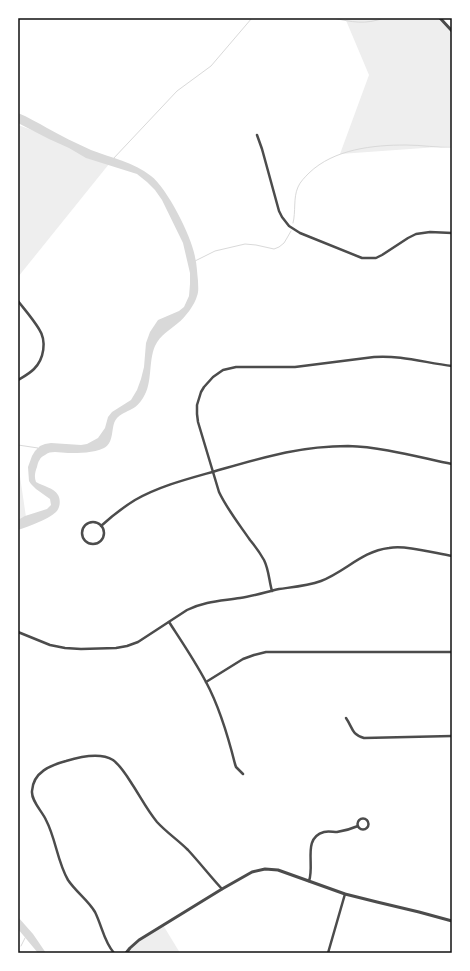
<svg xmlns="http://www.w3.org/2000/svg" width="470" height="971" viewBox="0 0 470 971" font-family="'Space Grotesk',sans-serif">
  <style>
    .green { fill: #eee }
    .water { fill: #d9d9d9 }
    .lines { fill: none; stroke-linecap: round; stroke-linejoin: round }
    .stream { stroke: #d9d9d9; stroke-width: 1 }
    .minor { stroke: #4c4c4c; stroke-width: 2.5 }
    .tertiary { stroke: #4c4c4c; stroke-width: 3 }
    .neatline { fill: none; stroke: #111; stroke-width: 1.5 }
  </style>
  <rect width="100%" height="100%" fill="#fff"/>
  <g class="green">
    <path d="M345 18H439L452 32V146L340 154 369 75Z"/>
    <path d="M18 125 113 159 18 277Z"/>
    <path d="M18 463 26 517 18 525Z"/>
    <path d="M163 925 180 953H126L127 949Z"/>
  </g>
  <g class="water">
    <path d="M18 113C28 117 38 123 47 128 61 136 76 143 91 150 111 158 134 162 151 176 167 188 192 237 195 257 197 265 197 273 198 281 198 286 199 291 197 296 195 304 185 318 178 323 170 330 160 335 155 346 148 362 153 383 143 398 140 403 135 408 130 410 124 413 118 415 115 421 111 429 114 443 104 448 93 453 80 453 68 453 61 453 51 450 45 455 40 457 38 462 37 467 35 472 34 477 36 482 43 486 54 488 58 495 61 500 60 508 56 512 47 520 29 526 18 530V520L25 516 47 509 51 505 50 499 36 489 31 484 29 481 28 467 32 456 35 451 40 446 45 444 51 443 81 445 87 444 98 438 105 428 108 417 112 412 131 400 137 390 141 379 144 367 146 343 150 332 158 320 179 311 184 307 189 296 190 284V273L183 243 162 200 155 190 147 182 137 174 86 158 69 148 49 139 18 123Z"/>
    <path d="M18 917 33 934 46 953H38L18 929Z"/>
  </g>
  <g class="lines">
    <g class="stream">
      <path d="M333 18C352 22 365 25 384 18"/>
      <path d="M113 159 177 91 211 66 252 18"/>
      <path d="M293 223C296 212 293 198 298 187 300 182 305 177 309 173 334 149 373 145 406 145 422 145 437 148 452 147"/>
      <path d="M195 261 215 251 245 244 256 245 274 249 279 247 284 243 287 238 291 231"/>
      <path d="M18 445 38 448V449"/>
      <path d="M21 946 25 938"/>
    </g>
    <g class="minor">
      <path d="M257 135 262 149 279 211 282 217 289 226 300 233 362 258H376L382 255 408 238 416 234 430 232 452 233"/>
      <path d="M18 301C25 310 33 319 39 329 47 341 44 359 34 369 29 374 23 377 18 380"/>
      <circle cx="93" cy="533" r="11"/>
      <path d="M101 526C112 516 122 508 135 500 163 484 196 477 226 468 268 456 303 446 348 446 383 447 418 457 452 464"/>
      <path d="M272 591C269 581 269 570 264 560 260 553 255 546 250 540 239 524 227 509 219 492L198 422 197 414V405L201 392 204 387 213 377 223 370 236 367H295L374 357C401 355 426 363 452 366"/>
      <path d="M169 622C182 642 195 661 206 682 220 708 228 736 235 764L236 767 243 774"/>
      <path d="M18 632 50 645 65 648 81 649 116 648 127 646 138 642 187 610C205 601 221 601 240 598 253 596 266 592 279 589 293 587 307 586 321 581 345 572 362 551 389 548 406 545 434 553 452 556"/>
      <path d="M206 682 243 659 254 655 266 652H452"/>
      <path d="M346 718C353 728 351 734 364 738L452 736"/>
      <circle cx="363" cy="824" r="5.5"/>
      <path d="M309 881C315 865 302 838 324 832 328 831 333 832 337 832 344 831 351 829 358 826"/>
      <path d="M114 953C104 942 102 926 95 912 88 900 76 892 68 880 57 861 56 839 46 820 42 811 31 801 32 791 33 772 51 765 66 761 79 757 100 752 113 760 121 766 127 776 132 784 140 796 147 810 157 822 166 832 178 840 188 850 200 863 210 876 222 889"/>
      <path d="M328 953 345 894"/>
    </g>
    <g class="tertiary">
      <path d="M440 18 452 31"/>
      <path d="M126 953 130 948 139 940 222 889 252 872 265 869 278 870 345 894 377 902 419 912 452 921"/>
    </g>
  </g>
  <rect width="470" height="971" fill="none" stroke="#ffffff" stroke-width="38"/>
  <rect x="19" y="19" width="432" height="933" class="neatline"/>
</svg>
